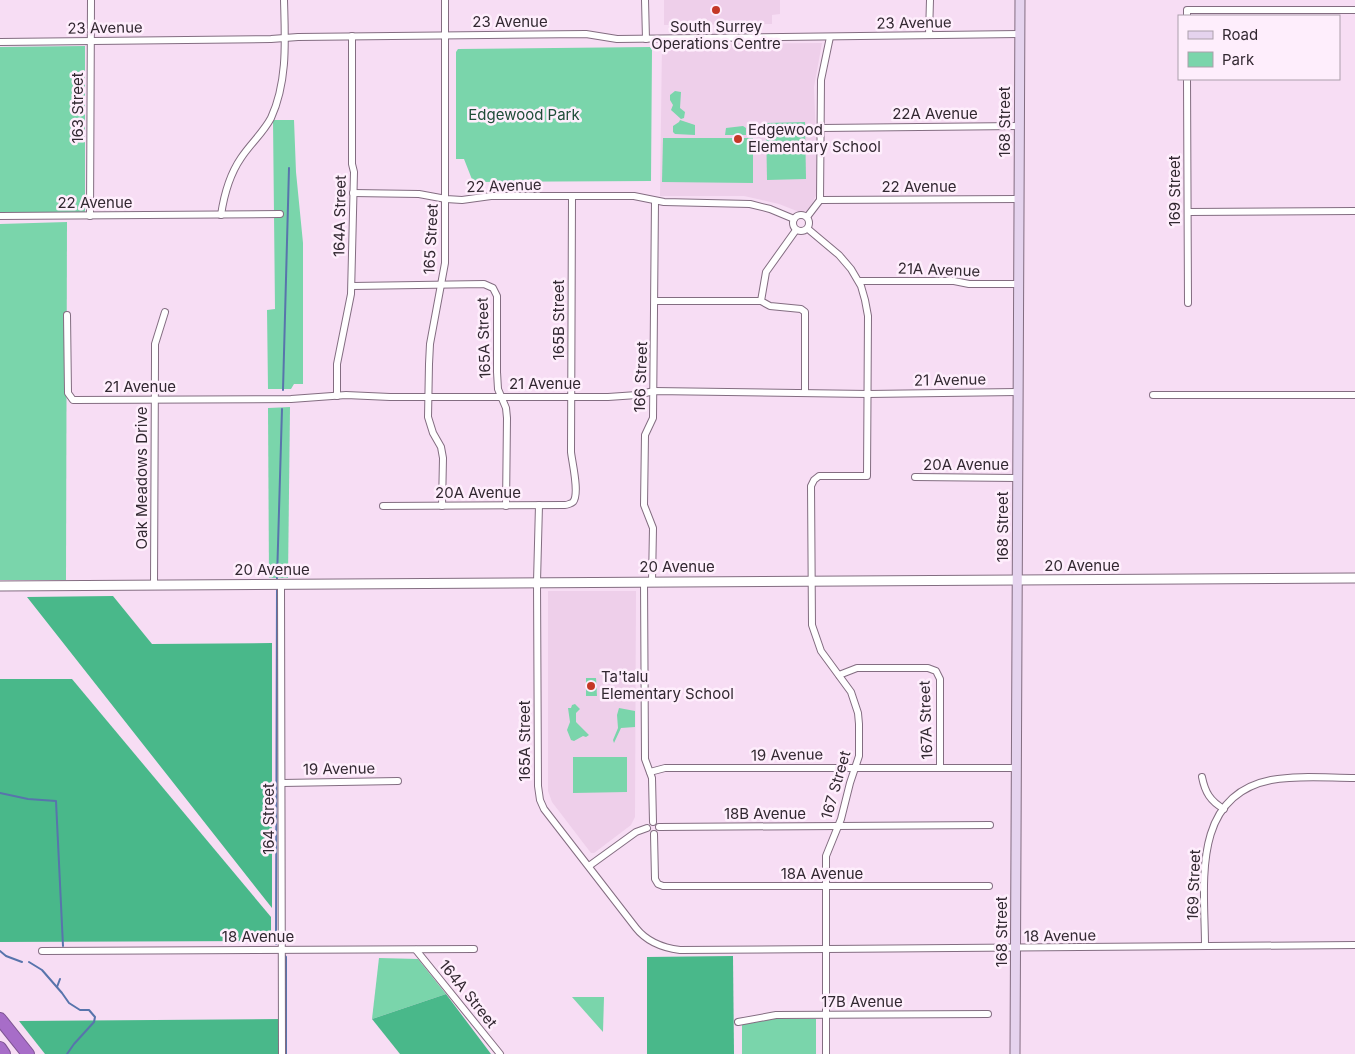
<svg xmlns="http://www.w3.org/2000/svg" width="1355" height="1054" viewBox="0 0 1355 1054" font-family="Inter,sans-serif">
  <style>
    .built { fill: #eecfea }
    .green { fill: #7ad5ab }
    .forest { fill: #49b88a }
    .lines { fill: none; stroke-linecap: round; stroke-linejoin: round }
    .stream { stroke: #5874ac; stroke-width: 2 }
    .minor-casing { stroke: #836d81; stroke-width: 8 }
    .tertiary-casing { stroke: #836d81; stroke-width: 11 }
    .secondary-casing { stroke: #836d81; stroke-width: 11 }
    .motorway-casing { stroke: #7e5593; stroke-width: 14 }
    .minor { stroke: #fff; stroke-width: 6 }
    .tertiary { stroke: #fff; stroke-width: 9 }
    .secondary { stroke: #e5d3ee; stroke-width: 9 }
    .motorway { stroke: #a76dc8; stroke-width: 12 }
    .poi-dot { fill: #c43826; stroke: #feeefc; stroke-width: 2 }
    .labels { text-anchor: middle; stroke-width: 5; stroke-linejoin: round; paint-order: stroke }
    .street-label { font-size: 15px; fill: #322831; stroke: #feeefc }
    .poi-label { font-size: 15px; fill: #322831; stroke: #feeefc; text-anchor: start }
    .park-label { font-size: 15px; fill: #1f4c38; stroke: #feeefc }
  </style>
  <rect width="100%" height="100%" fill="#f7ddf4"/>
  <g class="built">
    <path d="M664 0H780V14L772 15V24L664 25Z"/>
    <path d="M822 43 814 87 818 192 807 213H802L779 204 744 196H660L662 44Z"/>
    <path d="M548 591H636L635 817 631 825 594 853H591L552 802 548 791Z"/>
  </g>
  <g class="green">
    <path d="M85 46V212H0V47Z"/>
    <path d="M650 47 652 50 651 181 473 182 464 159H456V52L458 49Z"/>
    <path d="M675 91 681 92 680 108 685 112 684 118 681 119 671 110 673 105 670 100V95Z"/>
    <path d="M273 120H294L296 172 303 243V384H294L291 389H268L267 310 275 309Z"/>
    <path d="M680 120 695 125V135L675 134 673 132V126L679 122Z"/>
    <path d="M805 122 806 179 767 180 766 123Z"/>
    <path d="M743 126 746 128V135H725L726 128Z"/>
    <path d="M663 138H753V183L662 182Z"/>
    <path d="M67 222 66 580H0V224Z"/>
    <path d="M290 407 288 578H269L268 408Z"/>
    <path d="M586 678H596L597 696H586Z"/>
    <path d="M575 704 580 709 576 713V722L589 735 586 737 583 736 574 741 571 740 567 730 570 722 568 708H571L572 705Z"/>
    <path d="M619 708 635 711V727L621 728 614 743 613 740 618 728 617 715Z"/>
    <path d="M573 757H627V792L573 793Z"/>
    <path d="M379 958 418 959 446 994 372 1019Z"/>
    <path d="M572 997H604L603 1032Z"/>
    <path d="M774 1019H816V1054H742V1024Z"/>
  </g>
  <g class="forest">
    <path d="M113 596 152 644 272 643V908L27 597Z"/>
    <path d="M0 679H72L271 917V941L0 942Z"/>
    <path d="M733 956 734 1054H647V957Z"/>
    <path d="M446 994 491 1054H400L372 1019Z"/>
    <path d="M282 1019 281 1054H45L19 1021Z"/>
  </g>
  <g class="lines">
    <g class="stream">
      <path d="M283 390 289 168"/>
      <path d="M277 579 282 409"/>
      <path d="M0 793 28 799 56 801 63 946"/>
      <path d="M276 944 277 590"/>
      <path d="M0 951 6 956 22 962"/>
      <path d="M284 955 286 957V1054"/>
      <path d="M29 962 42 970 62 993 69 1003 80 1010H89L95 1017 94 1022 74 1044 67 1054"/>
      <path d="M57 987 60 979"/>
    </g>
    <g class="minor-casing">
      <g id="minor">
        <path d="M645 0 646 39"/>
        <path d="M1187 16V10H1355"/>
        <path d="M929 35 930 0"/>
        <path d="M0 42 271 39 298 37 586 34 617 39 1019 34"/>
        <path d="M1187 79 1188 303"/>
        <path d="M821 128 1019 126"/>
        <path d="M353 193 419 194 446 199 462 200 491 196H634L664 202 750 204 770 209 794 219"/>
        <path d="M820 200 1019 199"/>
        <path d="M1188 212 1355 211"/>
        <circle cx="801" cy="223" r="8"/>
        <path d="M221 215C224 195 230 174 241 158 251 143 263 133 271 118 288 81 285 39 284 0"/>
        <path d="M0 216 280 214"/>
        <path d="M90 216 91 0"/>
        <path d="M807 217 820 200 821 80 830 37"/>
        <path d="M808 229 839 255 851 269 861 286 865 300 868 316 867 476H819L814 480 811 486 812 625 821 651 851 692 858 713 859 724V756L850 783 841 819 826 856V1054"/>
        <path d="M796 230 766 272 761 301 770 306 801 309 805 312V393"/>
        <path d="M859 281H954L969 284H1018"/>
        <path d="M352 286 484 284 493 288 497 296V372L498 389 506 408 507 418 506 506"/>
        <path d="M655 301H761"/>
        <path d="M67 315 68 393 73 400 291 399 346 395 390 397H608L637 395 654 391 868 394 1017 392"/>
        <path d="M1153 395H1355"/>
        <path d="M337 396V364L351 294 354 172 352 164V36"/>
        <path d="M915 477 1017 478"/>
        <path d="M539 505 537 582 538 786 540 800 544 809 636 928C647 942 664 948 680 950L1355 945"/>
        <path d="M383 506 565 505C567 505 572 503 573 502 580 494 572 462 571 452L572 196"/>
        <path d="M442 506 443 458 441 447 433 433 428 417 429 364 430 344 445 263V0"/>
        <path d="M644 581 645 759 652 778 653 822"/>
        <path d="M652 581 653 528 644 505 645 435 653 418 655 201"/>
        <path d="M281 584 282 1054"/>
        <path d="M154 585 155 359V344L165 312"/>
        <path d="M839 675 857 668H928L936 671 940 679V768"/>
        <path d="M650 772 665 768H1016"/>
        <path d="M1202 777C1205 792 1210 801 1224 809"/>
        <path d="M282 783 398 781"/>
        <path d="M659 827 990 825"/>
        <path d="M654 834 655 879 658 884 663 886H989"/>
        <path d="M589 866 636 832 647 828"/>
        <path d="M1205 946C1205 886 1190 796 1271 780 1298 775 1328 778 1355 778"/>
        <path d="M416 950 500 1054"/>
        <path d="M42 951 474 949"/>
        <path d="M738 1022 776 1015 988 1014"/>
      </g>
    </g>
    <g class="tertiary-casing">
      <path id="tertiary" d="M0 586 1355 578"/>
    </g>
    <g class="secondary-casing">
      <path id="secondary" d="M1015 1054 1020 0"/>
    </g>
    <g class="motorway-casing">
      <g id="motorway">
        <path d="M0 1019 28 1054"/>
        <path d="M0 1048 4 1054"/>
      </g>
    </g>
    <use href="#minor" class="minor"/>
    <use href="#tertiary" class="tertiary"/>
    <use href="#secondary" class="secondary"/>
    <use href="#motorway" class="motorway"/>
  </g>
  <g class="poi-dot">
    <circle cx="716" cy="10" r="5"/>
    <circle cx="738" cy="139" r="5"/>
    <circle cx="591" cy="686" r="5"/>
  </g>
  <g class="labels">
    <g class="street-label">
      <text x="510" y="27">23 Avenue</text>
      <text transform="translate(914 23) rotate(-1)" y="5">23 Avenue</text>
      <text transform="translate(105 28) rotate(-1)" y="5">23 Avenue</text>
      <text transform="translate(78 108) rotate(-90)" y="5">163 Street</text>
      <text x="935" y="119">22A Avenue</text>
      <text transform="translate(1005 122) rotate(-90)" y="5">168 Street</text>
      <text transform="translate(504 186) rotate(-2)" y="5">22 Avenue</text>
      <text x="919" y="192">22 Avenue</text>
      <text transform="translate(1175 191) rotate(-90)" y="5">169 Street</text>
      <text x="95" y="208">22 Avenue</text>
      <text transform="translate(340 216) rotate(-89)" y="5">164A Street</text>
      <text transform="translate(431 239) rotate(-87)" y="5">165 Street</text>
      <text transform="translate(939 270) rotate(2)" y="5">21A Avenue</text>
      <text transform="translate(559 320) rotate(-90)" y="5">165B Street</text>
      <text transform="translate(484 338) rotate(-92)" y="5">165A Street</text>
      <text transform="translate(641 377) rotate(-88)" y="5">166 Street</text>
      <text transform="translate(950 380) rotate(-1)" y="5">21 Avenue</text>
      <text x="545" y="389">21 Avenue</text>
      <text x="140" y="392">21 Avenue</text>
      <text x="966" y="470">20A Avenue</text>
      <text transform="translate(142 478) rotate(-90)" y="5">Oak Meadows Drive</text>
      <text x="478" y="498">20A Avenue</text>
      <text transform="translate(1003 527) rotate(-90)" y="5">168 Street</text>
      <text x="1082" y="571">20 Avenue</text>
      <text x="677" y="572">20 Avenue</text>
      <text x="272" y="575">20 Avenue</text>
      <text transform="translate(926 720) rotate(-92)" y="5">167A Street</text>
      <text transform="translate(525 741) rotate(-90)" y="5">165A Street</text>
      <text transform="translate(787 755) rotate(-1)" y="5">19 Avenue</text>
      <text transform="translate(339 769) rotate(-1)" y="5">19 Avenue</text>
      <text transform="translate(836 785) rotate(-74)" y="5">167 Street</text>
      <text x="765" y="819">18B Avenue</text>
      <text transform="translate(269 819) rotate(-90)" y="5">164 Street</text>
      <text x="822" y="879">18A Avenue</text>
      <text transform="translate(1194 885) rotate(-88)" y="5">169 Street</text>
      <text transform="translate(1002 932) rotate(-90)" y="5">168 Street</text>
      <text transform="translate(1060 936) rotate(-1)" y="5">18 Avenue</text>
      <text x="258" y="942">18 Avenue</text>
      <text transform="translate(468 994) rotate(51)" y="5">164A Street</text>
      <text x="862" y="1007">17B Avenue</text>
    </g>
    <g class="poi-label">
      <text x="716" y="32" text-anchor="middle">South Surrey<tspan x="716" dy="17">Operations Centre</tspan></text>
      <text x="748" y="135">Edgewood<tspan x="748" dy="17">Elementary School</tspan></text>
      <text x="601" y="682">Ta'talu<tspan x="601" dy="17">Elementary School</tspan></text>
    </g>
    <g class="park-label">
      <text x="524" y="120">Edgewood Park</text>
    </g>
  </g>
  <rect x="1178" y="15" width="162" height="65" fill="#feeefc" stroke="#ac9fab"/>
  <rect x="1188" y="31" width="25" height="8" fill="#e5d3ee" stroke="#ac9fab"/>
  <text x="1222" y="40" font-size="15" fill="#322831">Road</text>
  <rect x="1188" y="52" width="25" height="15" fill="#7ad5ab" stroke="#ac9fab"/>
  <text x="1222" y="65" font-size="15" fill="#322831">Park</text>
</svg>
